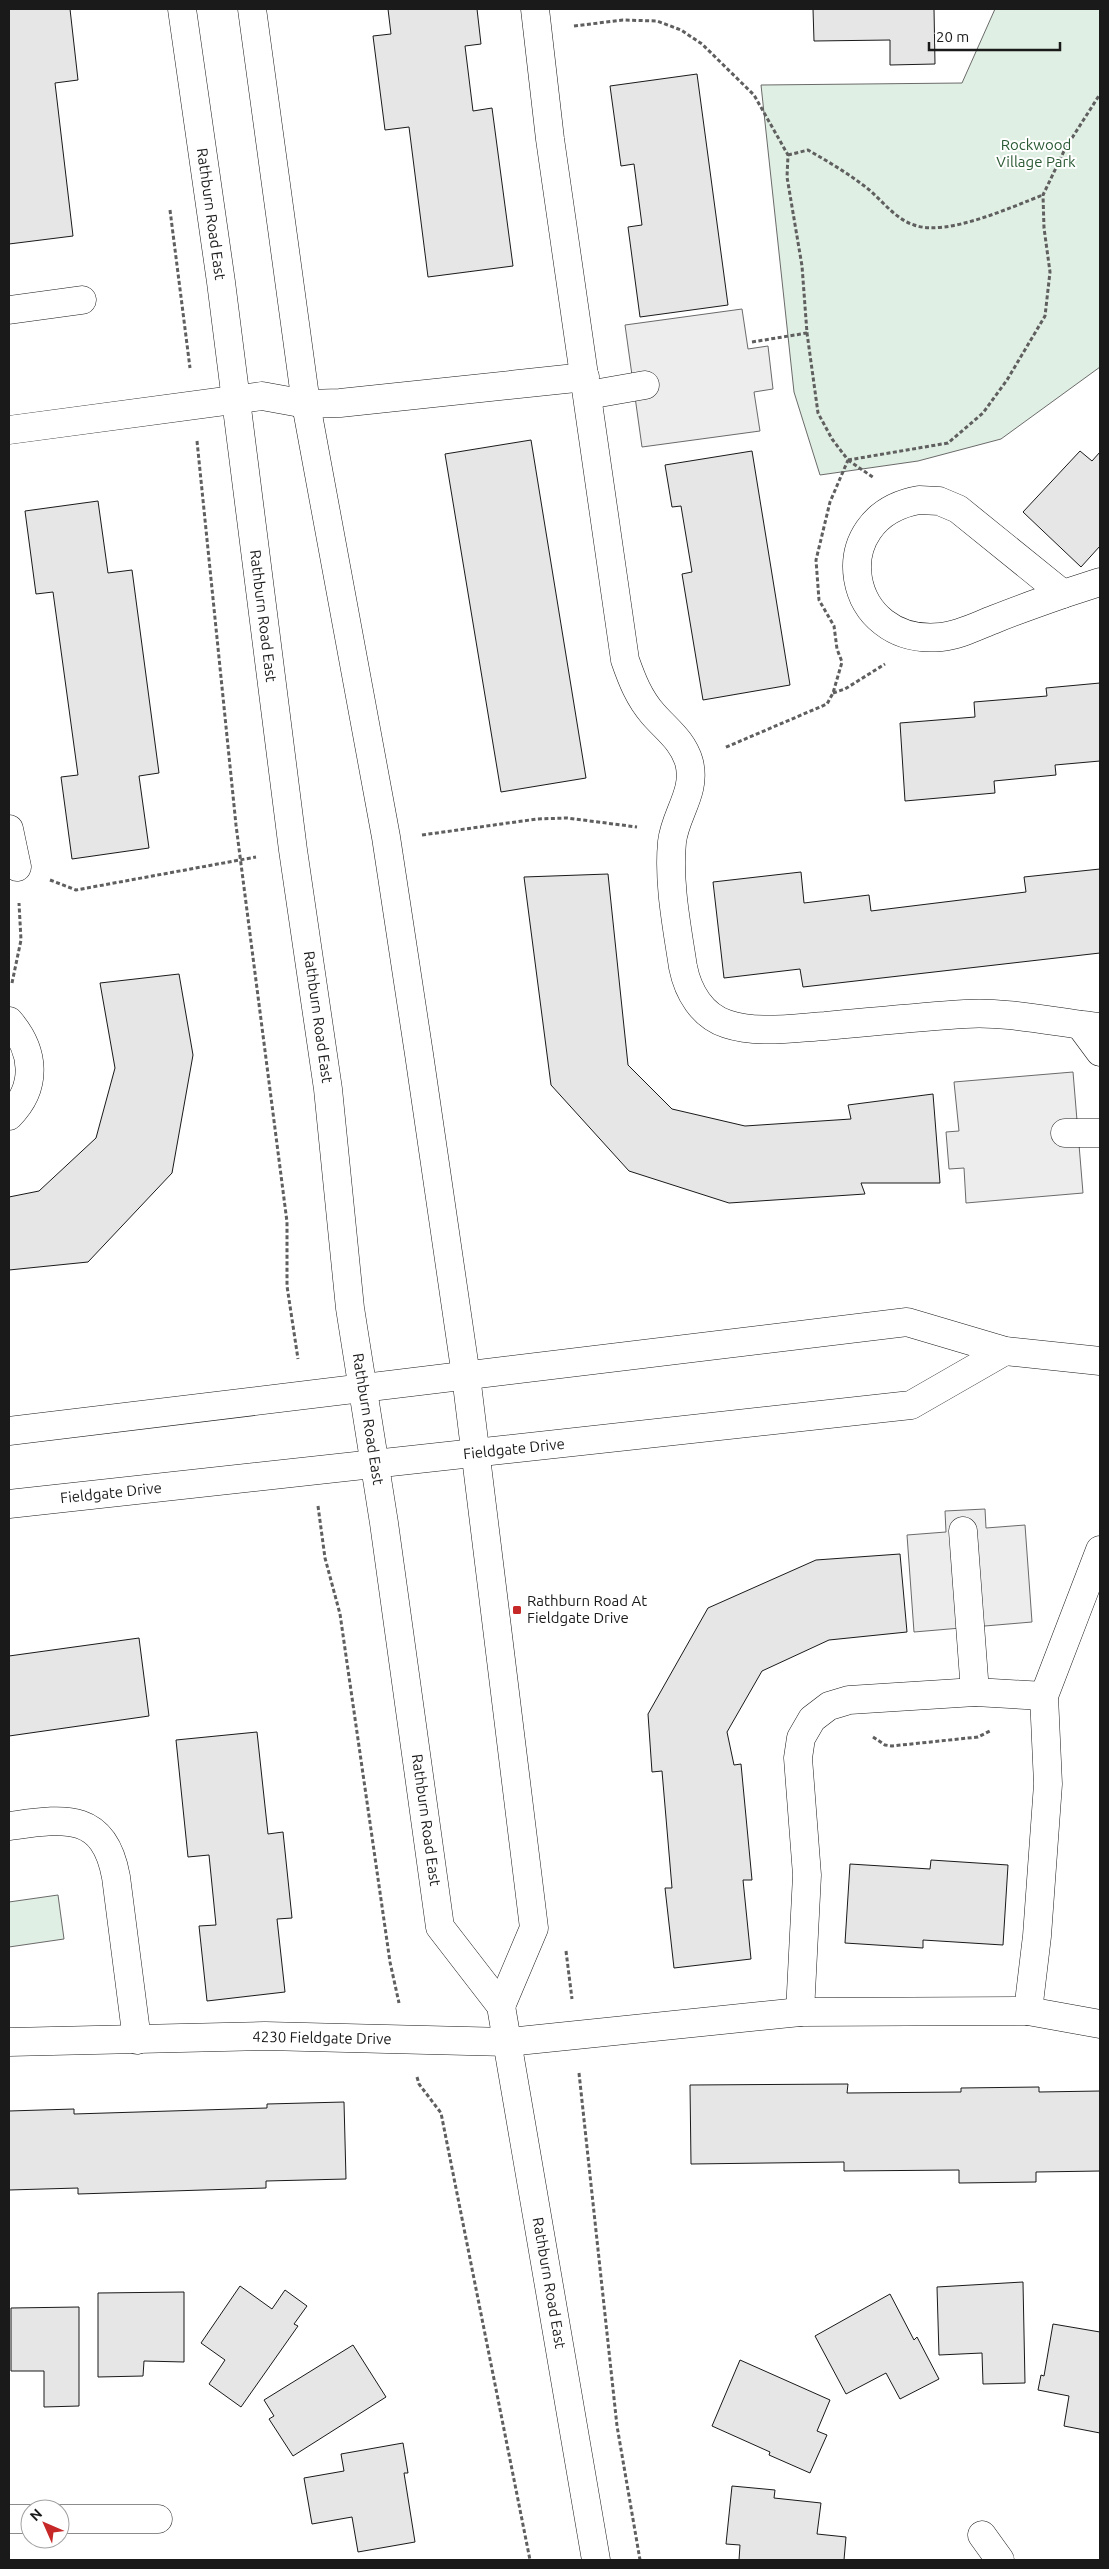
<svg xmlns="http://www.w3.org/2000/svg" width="1109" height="2569" viewBox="0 0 1109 2569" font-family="Ubuntu,sans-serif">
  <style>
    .green { fill: #e0efe3; stroke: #6a6a6a }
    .parking { fill: #ededed; stroke: #6a6a6a }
    .building { fill: #e6e6e6; stroke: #1a1a1a }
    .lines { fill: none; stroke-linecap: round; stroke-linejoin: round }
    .minor-casing { stroke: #1a1a1a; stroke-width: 29 }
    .path { stroke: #5f5f5f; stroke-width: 3; stroke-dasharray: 4 2.5; stroke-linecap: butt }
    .minor { stroke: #fff; stroke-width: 28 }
    .poi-dot { fill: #c62828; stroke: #fff; stroke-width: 2 }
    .labels { text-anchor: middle; stroke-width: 4; stroke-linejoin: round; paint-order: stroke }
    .park-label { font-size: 15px; fill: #2b5a34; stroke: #fff }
    .street-label { font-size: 15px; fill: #1a1a1a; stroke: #fff }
    .poi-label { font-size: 15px; fill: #1a1a1a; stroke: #fff; text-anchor: start }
  </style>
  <rect width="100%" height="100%" fill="#fff"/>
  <g class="green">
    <path d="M995 9H1100V367L1001 439 918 461 820 475 794 392 761 85 962 83Z"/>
    <path d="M58 1895 64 1939 9 1947V1902Z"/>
  </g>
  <g class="parking">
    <path d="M742 309 748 349 768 346 773 389 754 392 760 431 642 447 625 325Z"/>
    <path d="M1073 1072 1083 1193 966 1203 964 1168 949 1169 946 1132 959 1131 954 1082Z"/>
    <path d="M985 1509 986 1528 1025 1525 1032 1622 914 1632 907 1535 946 1532 945 1511Z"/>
  </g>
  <g class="building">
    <path d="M9 9H70L78 80 55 83 73 236 9 244Z"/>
    <path d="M388 9H477L481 44 465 46 473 111 492 108 513 266 428 277 409 127 385 130 373 36 391 34Z"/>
    <path d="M813 9H934L935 64 890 65V40L814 41Z"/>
    <path d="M697 74 728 305 640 317 628 227 642 225 634 164 621 166 610 86Z"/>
    <path d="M531 440 586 778 501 792 445 454Z"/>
    <path d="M752 451 790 685 703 700 682 574 692 572 681 506 672 507 665 465Z"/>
    <path d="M1080 451 1092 461 1100 452V546L1081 567 1023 512Z"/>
    <path d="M98 501 108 573 132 570 159 773 139 776 149 848 72 859 61 777 78 775 53 592 36 594 25 511Z"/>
    <path d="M1100 683V761L1055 765 1056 775 994 781 995 793 905 801 900 723 975 717 974 702 1047 696 1046 688Z"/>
    <path d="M1100 869V953L803 987 800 969 724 978 713 882 801 872 804 903 869 895 871 911 1026 892 1024 877Z"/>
    <path d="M608 874 628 1065 672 1109 745 1126 851 1119 848 1105 933 1094 940 1183H861L865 1194 729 1203 629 1171 551 1085 524 877Z"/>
    <path d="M179 974 193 1055 172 1173 88 1262 9 1270V1197L39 1191 96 1138 115 1068 100 983Z"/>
    <path d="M900 1554 907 1632 829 1640 762 1671 727 1732 734 1765 741 1764 752 1880H743L751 1959 674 1968 665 1888H672L662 1771 652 1772 648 1714 708 1608 816 1560Z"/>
    <path d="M139 1638 149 1716 9 1736V1656Z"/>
    <path d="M257 1732 268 1834 283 1832 292 1918 277 1919 285 1992 207 2001 199 1926 216 1925 209 1855 188 1857 176 1740Z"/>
    <path d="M931 1860 1008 1865 1003 1945 923 1940V1948L845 1943 850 1864 930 1869Z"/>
    <path d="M848 2084 847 2093 961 2092V2088L1039 2087V2092L1100 2091V2171L1036 2172V2182L959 2183V2170L844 2171V2162L691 2164 690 2085Z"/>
    <path d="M344 2102 346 2179 266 2181V2188L78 2194V2188L9 2190V2111L74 2109V2114L267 2108V2104Z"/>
    <path d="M1023 2282 1025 2383 983 2384 982 2353 939 2355 937 2287Z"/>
    <path d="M240 2286 272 2309 285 2290 307 2306 294 2324 298 2326 241 2407 209 2384 225 2360 201 2343Z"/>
    <path d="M184 2292V2362L144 2361 143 2376 98 2377V2293Z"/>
    <path d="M890 2294 914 2340 917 2337 939 2379 900 2399 886 2373 846 2394 815 2336Z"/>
    <path d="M79 2307V2406L44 2407V2371H11V2308Z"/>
    <path d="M1053 2324 1100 2332V2433L1064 2426 1069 2396 1038 2390 1041 2375 1044 2376Z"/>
    <path d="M353 2345 386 2397 293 2456 269 2419 274 2416 264 2400Z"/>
    <path d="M740 2360 830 2400 817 2431 827 2435 810 2473 769 2455 770 2452 712 2426Z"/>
    <path d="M403 2443 408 2473H404L415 2542 358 2552 352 2517 312 2524 304 2478 344 2471 341 2454Z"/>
    <path d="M732 2486 775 2490 774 2498 821 2503 817 2534 846 2537 844 2560H739L740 2545 726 2544Z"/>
  </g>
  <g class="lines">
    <g class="minor-casing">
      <g id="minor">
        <path d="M182 9 221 282 293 850 328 1089 350 1308 384 1523 440 1927 501 2006 596 2560"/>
        <path d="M252 9 306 404 386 837 419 1054 466 1376 534 1928 501 2006"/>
        <path d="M535 9 550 139 625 660C632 680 639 698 653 714 667 730 683 741 689 762 697 792 675 814 672 842 668 883 677 927 683 967 688 992 702 1016 727 1024 757 1034 794 1028 825 1026 871 1022 918 1017 965 1014 1008 1011 1057 1023 1100 1027"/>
        <path d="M9 310 82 300"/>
        <path d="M588 395 645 385"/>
        <path d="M9 430 262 396 306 404 340 403 585 377"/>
        <path d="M919 500 939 501 958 509 1063 594C1040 602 1017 610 995 619 977 626 960 635 941 637 845 647 823 517 919 500Z"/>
        <path d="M1063 594 1100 582"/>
        <path d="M9 829 17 867"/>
        <path d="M9 1021C35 1051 38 1087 9 1116"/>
        <path d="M1080 1025 1100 1052"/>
        <path d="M1065 1133H1100"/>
        <path d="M9 1431 907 1322 1005 1351 1100 1361"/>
        <path d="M9 1504 911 1405 1005 1351"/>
        <path d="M963 1531 975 1692"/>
        <path d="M9 1826C62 1819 104 1810 116 1877L137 2040"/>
        <path d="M1028 2011 1037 1936 1048 1784 1044 1696 1100 1550"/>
        <path d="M800 2012 807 1875 798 1758 801 1738 812 1719 829 1706 849 1700 975 1692 1044 1696"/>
        <path d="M9 2042 265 2036 508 2042 800 2012 1028 2011 1100 2024"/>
        <path d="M9 2519H30"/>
        <path d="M60 2519H158"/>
        <path d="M982 2535 1000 2560"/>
      </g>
    </g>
    <g class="path">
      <path d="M574 26 623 20 657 21 681 30 702 44 754 95 788 155 787 177 802 266 807 333 818 413 832 439 848 460 830 502 816 560 819 600 834 626 837 649 842 662 833 693 827 704 724 748"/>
      <path d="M788 155 808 150C827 161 846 172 863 185 881 198 893 218 914 225 947 237 1011 207 1043 195"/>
      <path d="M170 210 190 368"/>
      <path d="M752 342 807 333"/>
      <path d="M197 441 236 825 287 1222V1286L298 1359"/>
      <path d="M848 460 948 443 983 413 1007 380 1045 316 1050 272 1044 228 1043 195 1065 149 1100 94"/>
      <path d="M848 460 874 478"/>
      <path d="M833 693 845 689 885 664"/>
      <path d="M422 835 537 819 567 818 637 827"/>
      <path d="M50 880 76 890 256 857"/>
      <path d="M12 983 21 940 19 903"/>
      <path d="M318 1506 325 1558 340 1614 390 1962 399 2003"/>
      <path d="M873 1737 885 1745 892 1746 978 1737 990 1731"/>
      <path d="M566 1951 572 1999"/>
      <path d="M579 2073 617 2426 640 2560"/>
      <path d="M417 2077 419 2084 441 2113 530 2560"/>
    </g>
    <use href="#minor" class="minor"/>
  </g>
  <rect class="poi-dot" x="512" y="1605" width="10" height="10" rx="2.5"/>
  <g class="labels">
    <g class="park-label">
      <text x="1036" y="150">Rockwood<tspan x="1036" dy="17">Village Park</tspan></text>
    </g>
    <g class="street-label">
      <text transform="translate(211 214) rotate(82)" y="5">Rathburn Road East</text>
      <text transform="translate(263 616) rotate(83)" y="5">Rathburn Road East</text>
      <text transform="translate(318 1017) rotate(82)" y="5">Rathburn Road East</text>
      <text transform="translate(368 1419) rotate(81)" y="5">Rathburn Road East</text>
      <text transform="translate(514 1449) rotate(-6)" y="5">Fieldgate Drive</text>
      <text transform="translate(111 1493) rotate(-6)" y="5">Fieldgate Drive</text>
      <text transform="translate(426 1820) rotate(82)" y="5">Rathburn Road East</text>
      <text transform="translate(322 2038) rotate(1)" y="5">4230 Fieldgate Drive</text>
      <text transform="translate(549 2283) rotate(80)" y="5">Rathburn Road East</text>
    </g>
    <g class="poi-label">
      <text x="527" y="1606">Rathburn Road At<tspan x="527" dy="17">Fieldgate Drive</tspan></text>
    </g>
  </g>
  <rect width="1109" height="2569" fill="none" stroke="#1a1a1a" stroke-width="20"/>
  <g transform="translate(45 2524) rotate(315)"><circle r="24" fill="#ffffff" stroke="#a3a3a3"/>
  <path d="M0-4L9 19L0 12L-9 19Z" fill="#c62828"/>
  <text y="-8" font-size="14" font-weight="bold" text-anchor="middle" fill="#1a1a1a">N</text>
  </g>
  <path d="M929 42v8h131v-8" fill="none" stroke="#1a1a1a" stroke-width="2.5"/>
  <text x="936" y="42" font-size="15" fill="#1a1a1a" stroke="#ffffff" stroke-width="4" paint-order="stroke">20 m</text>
</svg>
